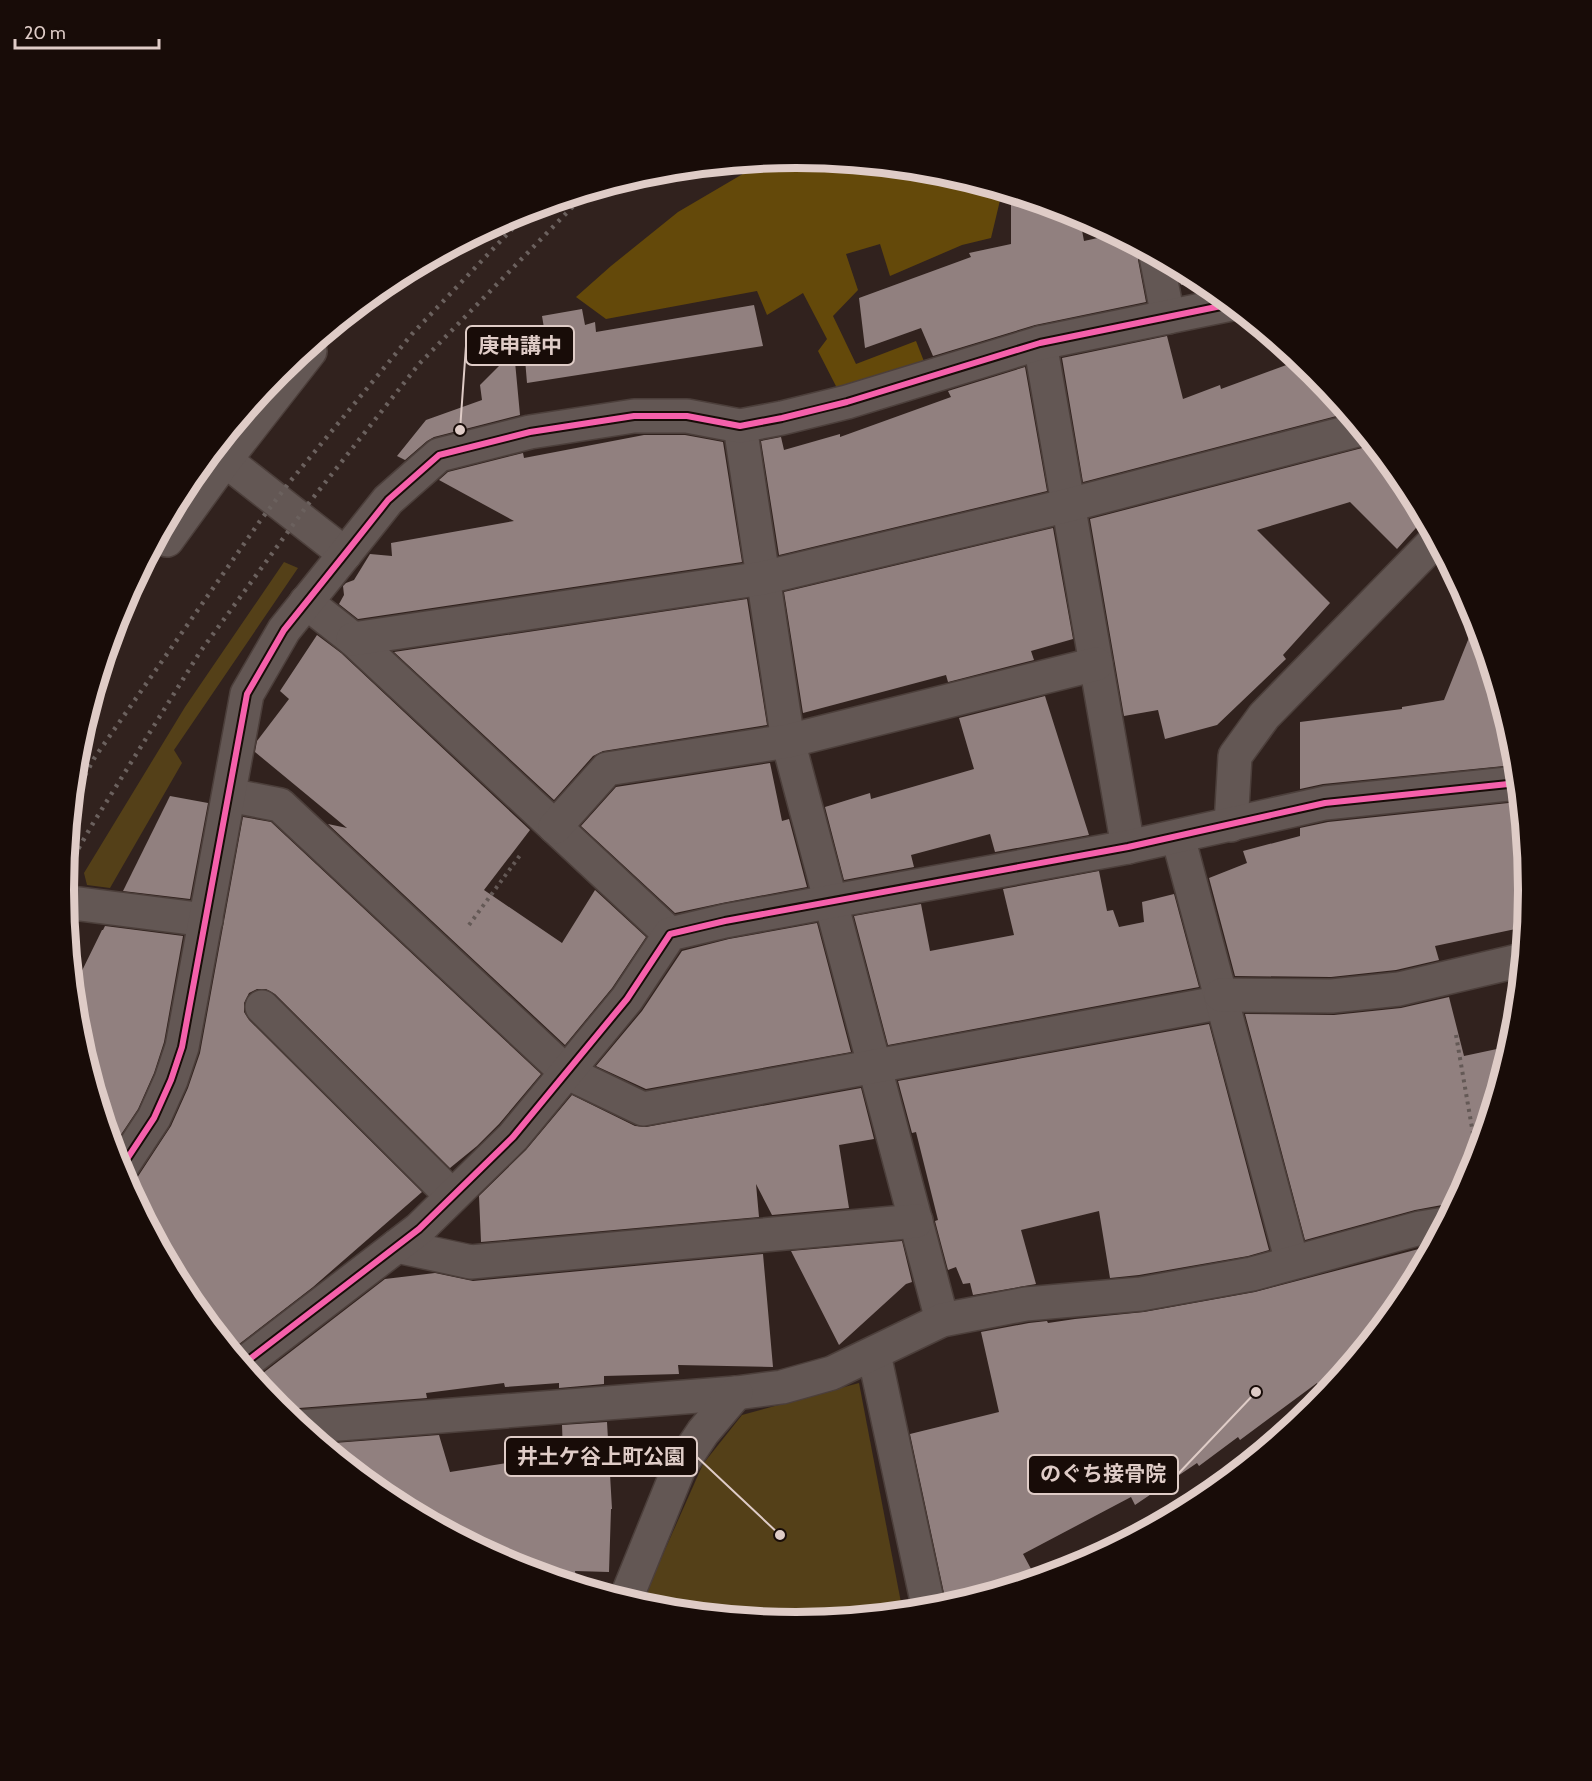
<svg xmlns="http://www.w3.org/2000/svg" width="1592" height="1781" viewBox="0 0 1592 1781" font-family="Cabin,'Noto Sans JP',sans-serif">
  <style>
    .green { fill: #544018 }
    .forest { fill: #64490a }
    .building { fill: #91807f }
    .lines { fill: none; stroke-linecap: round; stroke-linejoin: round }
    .minor-casing { stroke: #4c3f3b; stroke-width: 36 }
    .path { stroke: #645956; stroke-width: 4; stroke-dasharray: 3 4.5; stroke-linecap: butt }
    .minor { stroke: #635754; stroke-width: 33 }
    .rail { stroke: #6b615e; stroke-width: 4.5; stroke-dasharray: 3 6; stroke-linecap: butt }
    .cycleway-casing { stroke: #180c08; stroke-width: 10 }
    .cycleway { stroke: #f560ab; stroke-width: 6 }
    .rim { fill: none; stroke: #dfccc7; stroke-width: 8 }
    .leader { fill: none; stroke: #dfccc7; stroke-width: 2 }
    .callout-dot { fill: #dfccc7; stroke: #180c08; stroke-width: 2 }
    .callout { fill: #180c08; stroke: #dfccc7; stroke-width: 2 }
    .callout-label { font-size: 21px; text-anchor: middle; font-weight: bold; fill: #dfccc7 }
  </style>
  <rect width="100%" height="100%" fill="#31221e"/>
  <g class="green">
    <path d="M284 562 298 568 174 750 182 763 110 888 87 885 84 873 185 707Z"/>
    <path d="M859 1383 903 1613 796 1623 653 1609 640 1606 703 1464 742 1415Z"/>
  </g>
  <path class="forest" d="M796 158 939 172 1004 191 1002 192 991 238 962 245 890 276 880 244 846 254 858 290 833 316 856 364 916 341 925 364 839 392 818 351 827 339 803 293 767 315 757 291 606 319 576 297 611 266 678 212 765 161Z"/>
  <g class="building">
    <path d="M1031 199 1079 214 1084 241 1116 234 1140 247 1138 260 1146 302 1035 325 933 356 921 328 865 348 859 298 971 257 969 253 1011 244V203Z"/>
    <path d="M1177 267 1201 280 1181 285Z"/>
    <path d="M754 305 763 346 527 383 523 335 544 328 542 316 582 309 585 325 595 322 596 332Z"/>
    <path d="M1167 336 1183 399 1220 385 1221 389 1300 360 1315 372 1348 413 1083 482 1062 358Z"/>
    <path d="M514 351 520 415 434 437 427 441 405 460 397 456 426 420 482 400 480 385Z"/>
    <path d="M1025 367 1047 491 779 555 761 441 781 437 784 450 840 434V437L951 397 948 391Z"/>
    <path d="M644 435H685L723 442 742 562 358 619 339 604 344 595 343 586 346 583 354 580 370 554 392 556 391 543 514 521 439 480 448 472 523 453 524 458Z"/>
    <path d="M1373 443 1406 484 1424 519 1397 549 1350 502 1257 530 1330 603 1283 655 1286 659 1217 725 1165 739 1158 710 1124 716 1090 519 1366 447Z"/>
    <path d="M1053 528 1073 639 1031 651 1034 660 948 682 946 675 803 713 784 592Z"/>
    <path d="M747 599 767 725 603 751 593 756 554 800 394 652Z"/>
    <path d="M1476 620 1515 748V751H1512L1514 765 1323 784 1300 789V722L1402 709V707L1444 700Z"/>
    <path d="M317 635 341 653 530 830 484 890 562 943 595 890 646 937 612 988 565 1045 328 824 347 828 255 752 257 741 289 699 280 691Z"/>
    <path d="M1045 696 1089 835 995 852 990 834 911 855 914 867 844 880 825 807 870 793 871 799 974 769 959 718Z"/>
    <path d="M770 763 782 821 789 819 807 887 722 903 675 913 581 826 616 787Z"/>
    <path d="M170 796 208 803 190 899 123 891Z"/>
    <path d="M1518 802 1529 891 1525 927 1435 946 1439 960 1396 970 1331 977 1235 976 1209 878 1247 863 1243 851 1300 836V828L1328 822Z"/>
    <path d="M243 817 271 822 541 1074 499 1124 477 1146 450 1168 275 994 266 989H257L249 993 244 1003V1012L249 1020 422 1192 313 1287 230 1351 186 1297 128 1188 135 1181 171 1126 188 1088 200 1053Z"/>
    <path d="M1099 871 1107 911 1113 910 1119 927 1144 922 1142 902 1174 894 1199 987 888 1045 854 916 921 904 930 951 1014 935 1003 889Z"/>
    <path d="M817 923 851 1052 646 1089 596 1066 642 1011 682 951 729 939Z"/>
    <path d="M105 926 183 936 164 1042 154 1073 138 1109 112 1148 77 1033 73 989 102 930H103Z"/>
    <path d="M1449 997 1464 1056 1511 1046 1473 1171 1454 1208 1442 1205 1415 1210 1305 1240 1245 1014 1334 1015 1401 1008Z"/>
    <path d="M1209 1024 1269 1250 1248 1256 1139 1275 1110 1278 1099 1211 1021 1230 1036 1284 973 1295 970 1283 963 1284 956 1267 948 1270 935 1221 938 1220 916 1132 912 1133 898 1081Z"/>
    <path d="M861 1088 874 1139 839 1145 849 1208 772 1215 756 1184 759 1217 481 1242 479 1196 526 1150 572 1095 635 1126 646 1127Z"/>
    <path d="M902 1241 912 1282 906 1284 839 1345 791 1251Z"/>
    <path d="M1434 1245 1405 1298 1349 1367 1319 1386 1317 1383 1240 1440 1238 1437 1199 1466 1197 1463 1135 1505 1131 1497 1023 1554 1037 1580 947 1607 910 1434 999 1412 981 1332 1029 1323 1047 1321 1048 1323 1075 1319 1144 1312 1255 1292Z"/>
    <path d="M763 1254 773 1367 678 1365 679 1374 604 1376V1384L559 1388V1383L505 1387 504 1383 426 1393 427 1398 299 1408 290 1411 286 1416 277 1409 254 1380 385 1279 435 1273 473 1281Z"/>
    <path d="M607 1422 612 1509H611L609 1572 575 1571 578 1587 515 1568 388 1500 321 1444 439 1435 450 1472 563 1454 562 1425Z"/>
  </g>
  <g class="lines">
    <g class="minor-casing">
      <g id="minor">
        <path d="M1156 256 1168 317"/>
        <path d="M1040 343 1128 847"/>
        <path d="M740 426 788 741 942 1320"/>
        <path d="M211 453 225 460 345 554"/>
        <path d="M158 536 167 540 225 460 310 351 308 348"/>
        <path d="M306 602 353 639 670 934"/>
        <path d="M353 639 763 578 1069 505 1361 429"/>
        <path d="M229 795 280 805 566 1072 643 1109 1223 1002"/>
        <path d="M1231 825 1235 756 1264 716 1436 540"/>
        <path d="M555 827 607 769 788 741 1096 664"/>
        <path d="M1178 837 1292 1262"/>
        <path d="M64 902 206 920"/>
        <path d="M1221 995 1332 996 1399 989 1522 960"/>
        <path d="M262 1007 452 1196"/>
        <path d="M119 1171 154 1118 171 1080 182 1047 247 694 284 630 345 554 388 500 439 455 530 432 634 416H687L740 426 782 418 847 402 1040 343 1231 304"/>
        <path d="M397 1246 471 1262 916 1221"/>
        <path d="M874 1354 929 1610"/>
        <path d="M242 1365 419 1229 513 1137 627 999 670 934 725 921 1128 847 1325 803 1518 783"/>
        <path d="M300 1427 736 1393 782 1387 832 1373 942 1320 1026 1304 1141 1294 1252 1274 1420 1228 1445 1224"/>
        <path d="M625 1601 679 1468 703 1432 736 1393"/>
      </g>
    </g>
    <g class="path">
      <path d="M469 925 521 854"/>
      <path d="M1456 1035 1477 1157"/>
    </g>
    <use href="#minor" class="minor"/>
    <g class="rail">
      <path d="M72 799 95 757 260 521 288 484 412 334 532 208"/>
      <path d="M65 872 92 825 200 652 309 503 419 364 588 191"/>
    </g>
    <g class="cycleway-casing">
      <g id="cycleway">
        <path d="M119 1171 154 1118 171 1080 182 1047 247 694 284 630 345 554 388 500 439 455 530 432 634 416H687L740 426 782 418 847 402 1040 343 1231 304"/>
        <path d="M242 1365 419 1229 513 1137 627 999 670 934 725 921 1128 847 1325 803 1518 783"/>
      </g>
    </g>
    <use href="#cycleway" class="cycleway"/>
  </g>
  <path d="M0 0H1592V1781H0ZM74 890a722 722 0 1 1 1444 0a722 722 0 1 1-1444 0Z" fill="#180c08" fill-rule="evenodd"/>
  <path class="rim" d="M74 890a722 722 0 1 1 1444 0a722 722 0 1 1-1444 0Z"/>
  <path class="leader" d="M460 430L466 346M780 1535L697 1457M1256 1392L1178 1474"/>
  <g class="callout-dot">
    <circle cx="460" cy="430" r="6"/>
    <circle cx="780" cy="1535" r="6"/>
    <circle cx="1256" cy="1392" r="6"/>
  </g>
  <g class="callout">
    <rect x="466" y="326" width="108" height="39" rx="6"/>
    <rect x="505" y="1437" width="192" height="39" rx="6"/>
    <rect x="1028" y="1455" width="150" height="39" rx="6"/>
  </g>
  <g class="callout-label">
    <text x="520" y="353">庚申講中</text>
    <text x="601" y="1464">井土ケ谷上町公園</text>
    <text x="1103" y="1481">のぐち接骨院</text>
  </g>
  <path d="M15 39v9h144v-9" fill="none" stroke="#dfccc7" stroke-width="3"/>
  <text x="24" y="39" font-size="18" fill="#dfccc7" stroke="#180c08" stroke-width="4.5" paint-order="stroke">20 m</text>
</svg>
